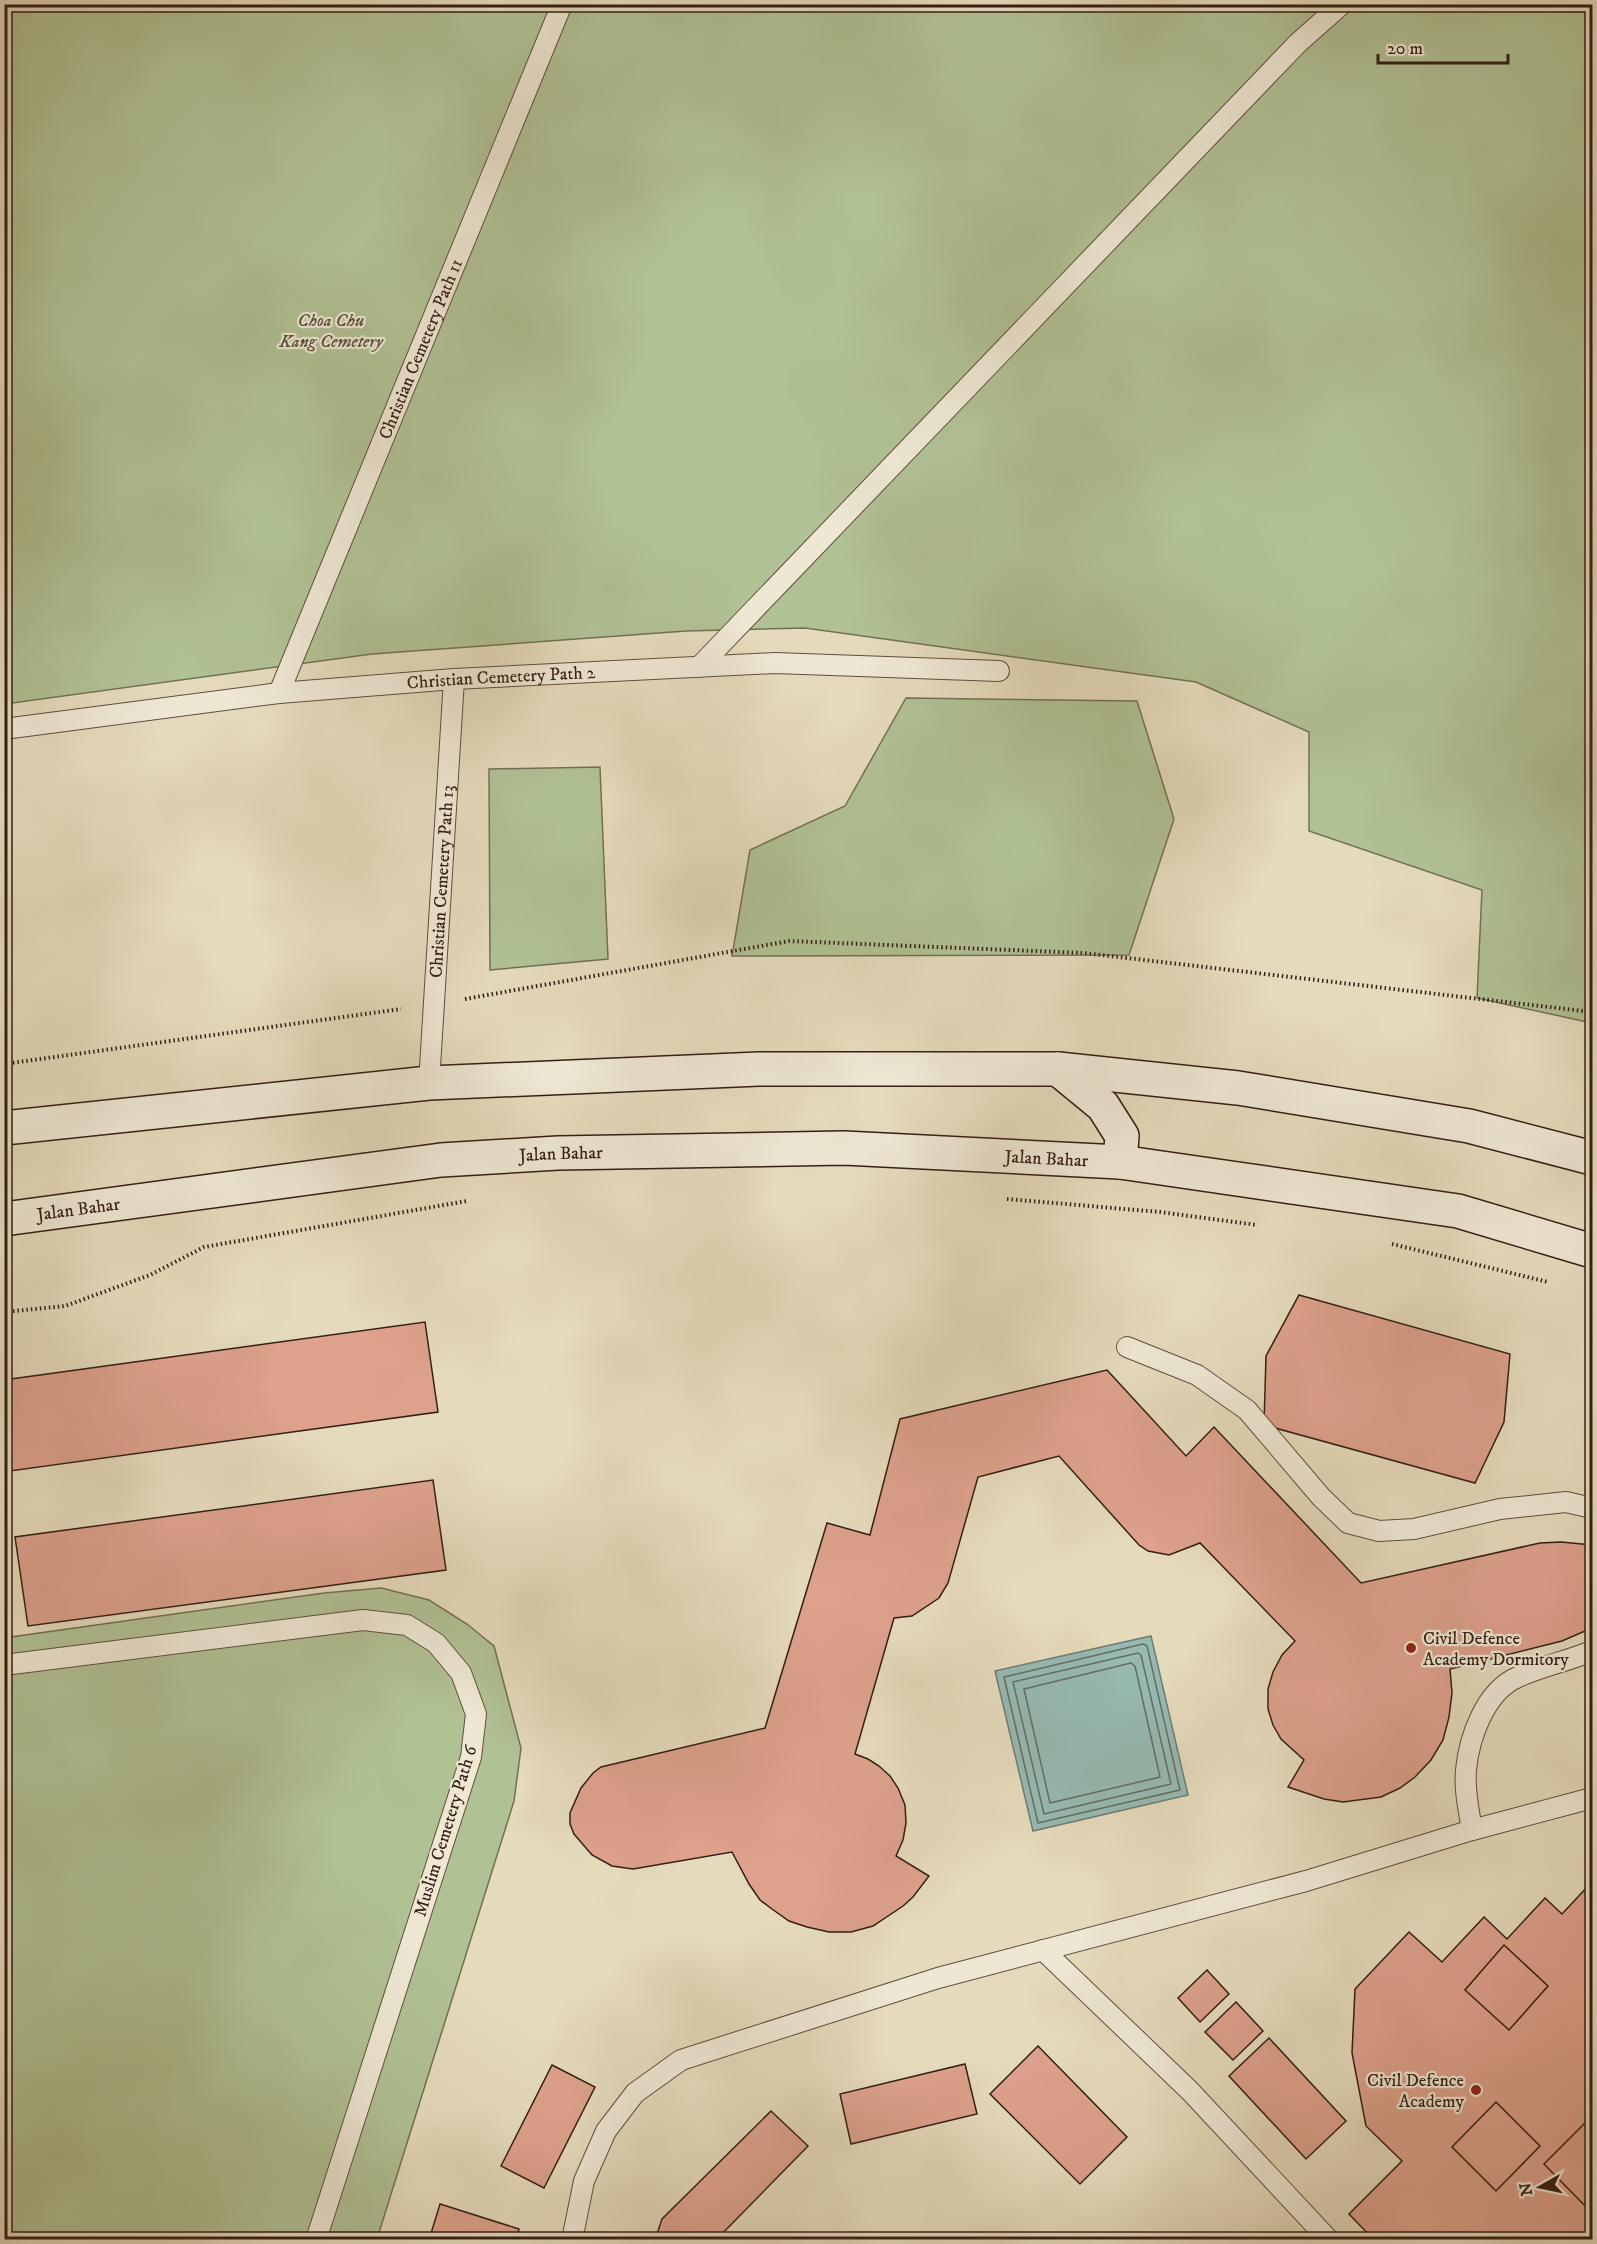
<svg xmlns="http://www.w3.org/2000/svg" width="1597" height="2244" viewBox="0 0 1597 2244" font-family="'IM FELL DW Pica',serif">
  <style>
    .green { fill: #b0c194; stroke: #727054; stroke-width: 1.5 }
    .water { fill: #96bab2; stroke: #6f7c73; stroke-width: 1.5 }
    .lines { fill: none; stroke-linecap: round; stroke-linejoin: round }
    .shore { stroke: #656c64; stroke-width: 1.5 }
    .building { fill: #dda18c; stroke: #341e15; stroke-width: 1.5 }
    .lane-casing { stroke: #604d3f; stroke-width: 22 }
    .secondary-casing { stroke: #341e15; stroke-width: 36 }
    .path { stroke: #341e15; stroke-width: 4; stroke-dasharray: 1.5 3; stroke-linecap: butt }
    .lane { stroke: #eee7d3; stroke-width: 20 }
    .secondary { stroke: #eee7d3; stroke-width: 33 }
    .poi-dot { fill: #8f2418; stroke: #eee7d3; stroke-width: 2 }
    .labels { text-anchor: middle; stroke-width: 4.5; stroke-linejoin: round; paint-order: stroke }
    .park-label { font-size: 18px; font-style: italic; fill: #594f3b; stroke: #eee7d3 }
    .street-label { font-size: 18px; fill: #341e15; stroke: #eee7d3 }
    .poi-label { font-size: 18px; fill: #341e15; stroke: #eee7d3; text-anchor: start }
  </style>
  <rect width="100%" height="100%" fill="#e5dabc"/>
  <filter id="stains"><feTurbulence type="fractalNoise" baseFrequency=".00333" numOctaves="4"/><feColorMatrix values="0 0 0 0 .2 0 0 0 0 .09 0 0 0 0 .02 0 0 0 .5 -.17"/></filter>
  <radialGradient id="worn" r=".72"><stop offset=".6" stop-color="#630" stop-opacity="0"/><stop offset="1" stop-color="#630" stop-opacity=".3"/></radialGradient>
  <g class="green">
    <path d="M4 5H1592V1023L1477 998 1482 890 1309 831V732L1196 682 805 628 686 631 372 654 5 704Z"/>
    <path d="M906 698 1137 701 1174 819 1129 955 732 956 750 850 845 806Z"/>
    <path d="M600 767 608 959 490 970 489 769Z"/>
    <path d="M381 1588 429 1600 467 1624 494 1646 521 1748 514 1801 377 2239H5L4 1638 324 1593Z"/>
  </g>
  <path class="water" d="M1151 1636 1188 1795 1033 1831 995 1671Z"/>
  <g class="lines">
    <g class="shore">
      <path d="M1143 1644 1147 1646 1180 1790 1038 1823 1004 1677Z"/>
      <path d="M1138 1653 1141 1655 1171 1784 1044 1814 1013 1682Z"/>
      <path d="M1131 1663 1135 1666 1160 1777 1050 1803 1024 1689Z"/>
    </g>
  </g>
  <g class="building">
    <path d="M1299 1295 1510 1354 1504 1422 1475 1483 1264 1425 1266 1356Z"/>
    <path d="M425 1322 438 1412 10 1471 4 1428V1380Z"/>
    <path d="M1107 1370 1186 1456 1214 1427 1361 1583 1540 1543 1561 1542 1592 1545V1628L1562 1641 1450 1669 1452 1693 1449 1717 1443 1740 1431 1760 1415 1777 1400 1788 1381 1797 1343 1802 1324 1799 1288 1787 1304 1760 1281 1739 1273 1725 1268 1709V1689L1273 1672 1282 1655 1295 1641 1200 1543 1169 1555 1148 1551 1139 1545 1059 1456 978 1477 948 1583 939 1598 912 1616 894 1618 855 1754 868 1759 879 1766 890 1776 898 1788 905 1805 906 1823 903 1840 896 1856 929 1876 913 1897 903 1906 873 1926 851 1932H829L807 1927 789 1921 772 1909 760 1900 749 1884 732 1852 633 1869 612 1866 592 1855 574 1834 570 1824V1813L581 1788 593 1773 601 1767 765 1728 827 1523 870 1535 900 1419Z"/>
    <path d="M433 1480 446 1570 28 1626 15 1537Z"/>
    <path d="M1592 1882V2240H1374L1349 2214 1402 2161 1366 2126 1352 2053 1355 1989 1409 1932 1442 1962 1484 1917 1507 1939 1545 1898 1562 1914Z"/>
    <path d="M1504 1945 1548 1986 1509 2030 1465 1990Z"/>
    <path d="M1207 1970 1229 1994 1200 2022 1178 1998Z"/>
    <path d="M1236 2002 1263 2031 1233 2060 1205 2032Z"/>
    <path d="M1269 2038 1346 2121 1306 2159 1229 2076Z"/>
    <path d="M1038 2046 1127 2137 1080 2184 990 2094Z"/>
    <path d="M965 2064 977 2114 851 2144 840 2094Z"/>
    <path d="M552 2065 595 2087 544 2188 501 2166Z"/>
    <path d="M1496 2102 1540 2146 1496 2191 1452 2147Z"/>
    <path d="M771 2111 808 2146 716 2240H655L662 2219Z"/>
    <path d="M1592 2116V2213L1544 2164Z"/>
    <path d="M440 2204 519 2229 516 2240H429Z"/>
  </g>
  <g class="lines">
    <g class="lane-casing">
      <g id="lane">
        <path d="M699 667 1298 43 1342 4"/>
        <path id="s1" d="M279 693 562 4"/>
        <path id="s2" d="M4 729 279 693 454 679 775 663 999 671"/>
        <path id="s3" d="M429 1083 454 679"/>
        <path d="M1127 1347 1197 1375 1247 1410 1321 1497 1348 1523 1379 1531 1414 1529 1500 1509 1566 1502 1592 1508"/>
        <path d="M4 1665 363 1620 407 1625 436 1643 461 1673 476 1714 471 1757 316 2240"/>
        <path d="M1472 1830C1469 1811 1464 1790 1466 1770 1469 1738 1485 1691 1518 1677 1542 1666 1568 1661 1592 1651"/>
        <path d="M1043 1950 1190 2091 1329 2240"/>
        <path d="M572 2240 584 2181 606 2131 635 2093 681 2060 938 1978 1306 1881 1472 1830 1592 1798"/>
      </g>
    </g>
    <g class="secondary-casing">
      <g id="secondary">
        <path d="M1058 1069 1103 1106 1122 1136 1120 1162"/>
        <path d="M4 1128 429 1083 759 1069H1058L1238 1088 1469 1126 1592 1158"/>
        <path id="s4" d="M4 1219 441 1160 558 1153 844 1148 1120 1162 1458 1211 1592 1251"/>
      </g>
    </g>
    <g class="path">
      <path d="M465 999 789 941 1084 953 1592 1012"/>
      <path d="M4 1064 401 1009"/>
      <path d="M1007 1199 1160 1212 1257 1225"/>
      <path d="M1392 1244 1548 1282"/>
      <path d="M4 1312 65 1306 150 1275 204 1247 467 1201"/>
    </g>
    <use href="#lane" class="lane"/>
    <use href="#secondary" class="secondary"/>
  </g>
  <g class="poi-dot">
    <circle cx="1411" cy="1648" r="6"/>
    <circle cx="1476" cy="2090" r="6"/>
  </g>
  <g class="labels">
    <g class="park-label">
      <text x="331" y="326">Choa Chu<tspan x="331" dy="21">Kang Cemetery</tspan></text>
    </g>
    <g class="street-label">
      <text dy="6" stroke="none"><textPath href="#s1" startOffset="372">Christian Cemetery Path 11</textPath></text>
      <text dy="6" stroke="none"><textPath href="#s2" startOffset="500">Christian Cemetery Path 2</textPath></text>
      <text dy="6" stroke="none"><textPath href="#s3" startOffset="202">Christian Cemetery Path 13</textPath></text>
      <text dy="6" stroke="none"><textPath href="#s4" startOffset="561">Jalan Bahar</textPath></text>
      <text dy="6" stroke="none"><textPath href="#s4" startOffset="1047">Jalan Bahar</textPath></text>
      <text dy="6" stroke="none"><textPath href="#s4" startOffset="75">Jalan Bahar</textPath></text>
      <text transform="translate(445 1831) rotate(-73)" y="6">Muslim Cemetery Path 6</text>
    </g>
    <g class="poi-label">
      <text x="1423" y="1644">Civil Defence<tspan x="1423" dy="21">Academy Dormitory</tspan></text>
      <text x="1464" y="2086" text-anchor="end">Civil Defence<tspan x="1464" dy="21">Academy</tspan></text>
    </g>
  </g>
  <rect width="1597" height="2244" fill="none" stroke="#e5dabc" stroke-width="24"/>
  <rect x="6" y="6" width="1585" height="2232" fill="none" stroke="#341e15" stroke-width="3"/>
  <rect x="12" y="12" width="1573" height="2220" fill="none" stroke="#341e15" stroke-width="1.5"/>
  <g transform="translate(1540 2187) rotate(261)" stroke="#eee7d3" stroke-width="4.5" paint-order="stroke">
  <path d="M0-4.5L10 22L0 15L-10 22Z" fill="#341e15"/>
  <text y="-9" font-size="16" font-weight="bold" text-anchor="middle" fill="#341e15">N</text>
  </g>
  <path d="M1378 54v9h130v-9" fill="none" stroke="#341e15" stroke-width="3"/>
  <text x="1387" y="54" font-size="18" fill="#341e15" stroke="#eee7d3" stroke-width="4.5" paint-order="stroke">20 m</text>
  <rect width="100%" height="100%" filter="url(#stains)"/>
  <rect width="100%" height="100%" fill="url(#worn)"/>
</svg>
